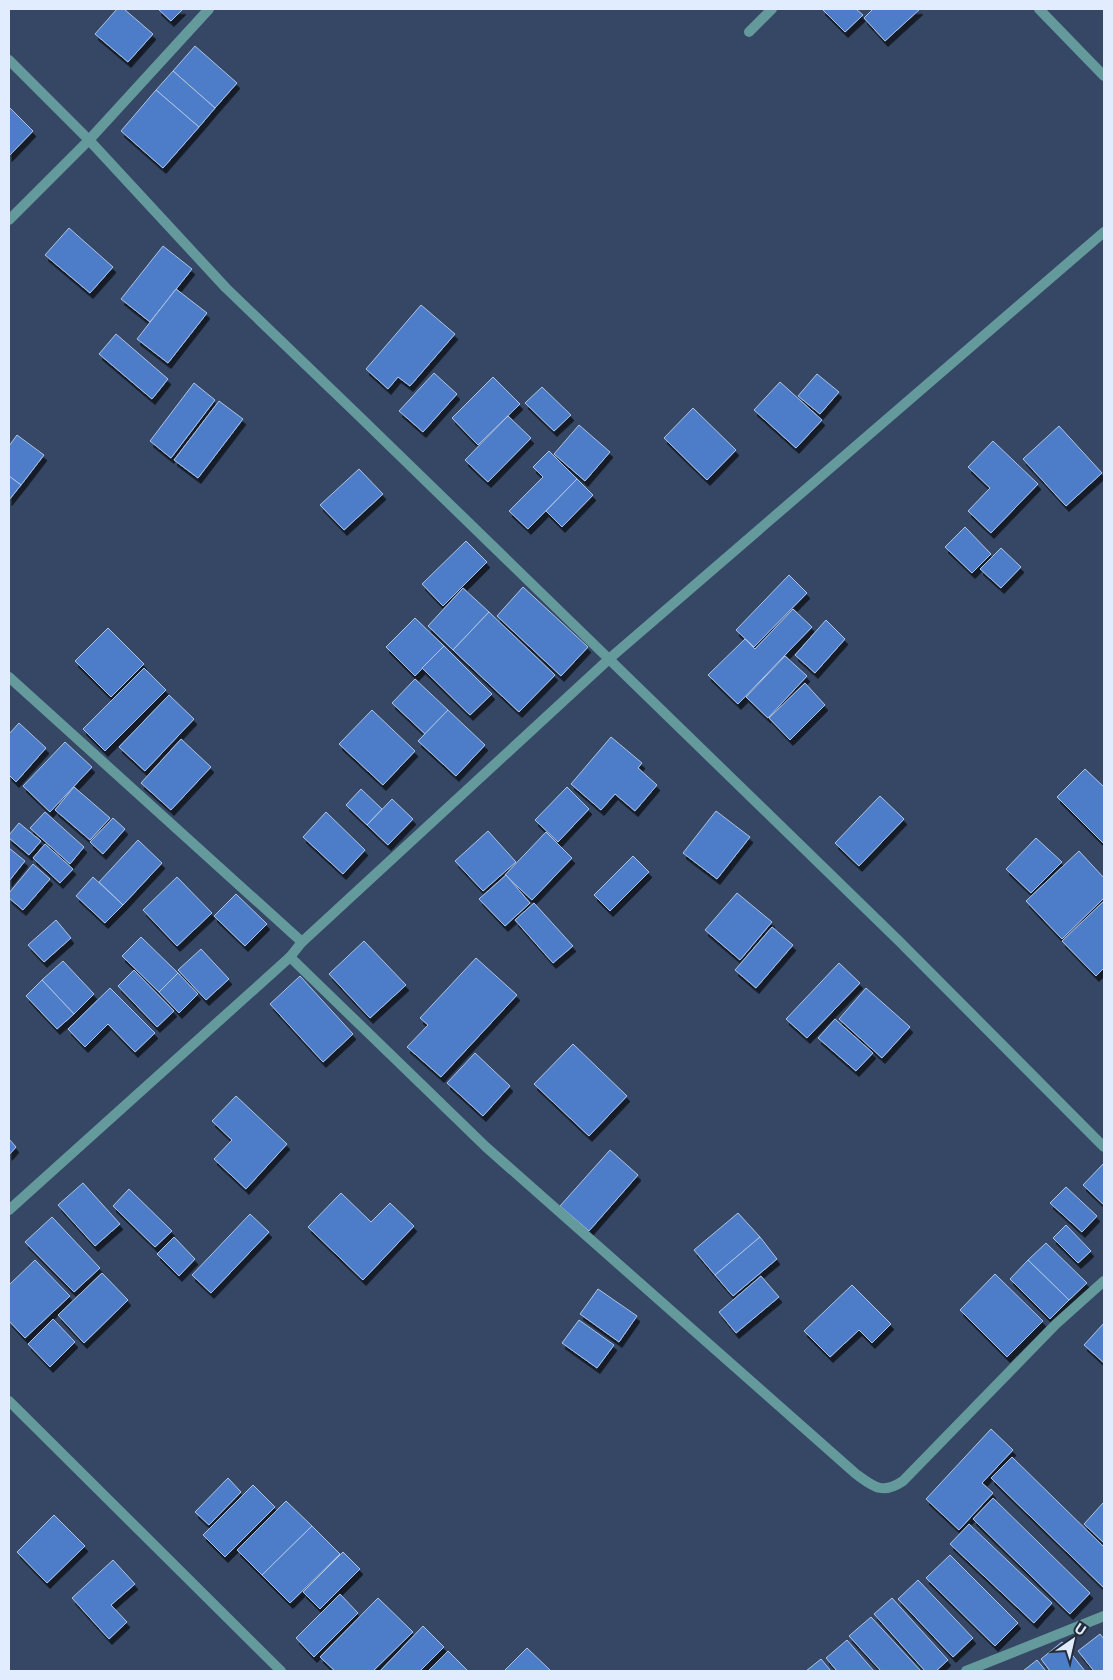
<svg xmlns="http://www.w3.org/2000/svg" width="1113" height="1680" viewBox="0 0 1113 1680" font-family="'Public Sans',sans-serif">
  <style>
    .building { fill: #4e7dc9; stroke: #adc4e6; filter: url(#shadow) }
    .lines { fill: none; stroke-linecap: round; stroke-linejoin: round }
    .lane { stroke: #649a9c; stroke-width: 10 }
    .street { stroke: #649a9c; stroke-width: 10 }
  </style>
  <defs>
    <filter id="shadow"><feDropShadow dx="3" dy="5.5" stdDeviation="0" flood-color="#0009"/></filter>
  </defs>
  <rect width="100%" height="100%" fill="#354764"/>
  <g class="building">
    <path d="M117 9H124L153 34 128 62 95 34Z"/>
    <path d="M158 9H183L171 21Z"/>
    <path d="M822 9H856L863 15 845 32Z"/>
    <path d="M873 9H920L885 41 864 18Z"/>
    <path d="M195 46 237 83 215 108 173 71Z"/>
    <path d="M173 71 215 108 199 127 156 90Z"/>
    <path d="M156 90 199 127 163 168 121 131Z"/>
    <path d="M9 107 33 131 9 156Z"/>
    <path d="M69 228 113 267 90 293 45 255Z"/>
    <path d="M163 246 192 269 150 322 121 299Z"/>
    <path d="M176 289 207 313 168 363 137 339Z"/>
    <path d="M421 305 455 334 410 386 398 377 388 389 366 369Z"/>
    <path d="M116 334 168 379 152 399 99 354Z"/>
    <path d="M434 373 457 394 423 432 399 411Z"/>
    <path d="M817 374 839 392 820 414 798 396Z"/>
    <path d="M493 377 520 404 478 445 452 418Z"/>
    <path d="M780 382 822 420 796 448 754 410Z"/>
    <path d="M194 383 215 400 171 458 150 441Z"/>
    <path d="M542 387 571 415 554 431 525 403Z"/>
    <path d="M219 401 243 419 198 478 174 460Z"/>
    <path d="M693 408 736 450 707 480 664 438Z"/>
    <path d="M508 416 531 438 488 482 465 460Z"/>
    <path d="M579 425 610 452 585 481 554 454Z"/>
    <path d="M1059 426 1102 473 1066 506 1023 459Z"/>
    <path d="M17 435 44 455 21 485 9 476V446Z"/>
    <path d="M993 441 1038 484 991 533 968 511 990 488 968 467Z"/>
    <path d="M549 451 577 479 528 529 509 511 543 477 533 467Z"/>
    <path d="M359 469 383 494 344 530 320 505Z"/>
    <path d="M9 476 21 485 9 500Z"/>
    <path d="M577 479 593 495 562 527 546 511Z"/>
    <path d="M965 527 991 554 972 573 945 547Z"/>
    <path d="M466 541 487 562 443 606 422 584Z"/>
    <path d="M1001 548 1021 567 1001 588 980 569Z"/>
    <path d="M789 575 807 593 754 647 736 630Z"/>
    <path d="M523 587 588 647 561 676 497 616Z"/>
    <path d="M463 588 489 612 453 650 428 626Z"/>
    <path d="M793 609 812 627 738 704 708 675 745 639 755 649Z"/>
    <path d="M489 612 555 675 519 712 453 650Z"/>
    <path d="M415 618 444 646 415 676 386 647Z"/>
    <path d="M826 620 845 639 815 673 795 655Z"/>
    <path d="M108 628 144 664 111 697 75 661Z"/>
    <path d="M444 646 492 694 470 715 422 668Z"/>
    <path d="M785 656 807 676 768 718 746 697Z"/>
    <path d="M144 668 166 690 105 751 83 729Z"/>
    <path d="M415 679 448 710 425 734 392 703Z"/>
    <path d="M805 683 825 705 790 740 769 718Z"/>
    <path d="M169 695 194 719 145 771 119 747Z"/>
    <path d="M372 710 415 751 383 785 339 744Z"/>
    <path d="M448 710 485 745 456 776 418 741Z"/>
    <path d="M19 723 46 748 16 782 9 775V734Z"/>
    <path d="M611 737 642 763 638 768 657 785 635 811 615 794 601 810 571 784Z"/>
    <path d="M181 739 211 767 171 810 141 783Z"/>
    <path d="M65 742 92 767 50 812 23 786Z"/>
    <path d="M1085 769 1104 787V844L1057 797Z"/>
    <path d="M74 787 110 818 90 840 55 810Z"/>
    <path d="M567 787 589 809 558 842 535 820Z"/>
    <path d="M361 789 382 809 367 825 346 805Z"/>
    <path d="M880 796 904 819 859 866 835 843Z"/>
    <path d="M392 799 413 819 388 845 367 825Z"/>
    <path d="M716 811 750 837 717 879 683 853Z"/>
    <path d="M45 812 84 847 70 864 30 828Z"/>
    <path d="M326 812 365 850 343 874 303 837Z"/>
    <path d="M113 818 125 829 103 854 90 842Z"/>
    <path d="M19 823 41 841 29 855 9 838V835Z"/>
    <path d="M488 831 516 862 483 891 455 861Z"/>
    <path d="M546 832 572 858 532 900 505 875Z"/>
    <path d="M1036 838 1062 862 1031 893 1006 869Z"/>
    <path d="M138 840 162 863 123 905 99 882Z"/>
    <path d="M45 844 73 869 60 883 33 858Z"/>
    <path d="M9 848 25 861 9 881Z"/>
    <path d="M1079 851 1104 878V898L1062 939 1026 901Z"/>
    <path d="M633 856 649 872 610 911 594 895Z"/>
    <path d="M33 864 50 879 23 910 9 898V893Z"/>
    <path d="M506 875 530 903 505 926 479 899Z"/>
    <path d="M93 877 123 905 105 923 76 896Z"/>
    <path d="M177 877 212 913 177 946 143 910Z"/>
    <path d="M737 893 772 922 740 960 705 930Z"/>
    <path d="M236 894 267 924 245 946 214 916Z"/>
    <path d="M1104 901V968L1096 976 1062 941Z"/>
    <path d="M534 903 573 946 553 963 515 920Z"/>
    <path d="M56 920 71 938 44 962 28 945Z"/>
    <path d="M772 927 793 945 756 988 735 970Z"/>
    <path d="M141 937 178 973 159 992 122 956Z"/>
    <path d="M364 941 406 985 370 1018 329 974Z"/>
    <path d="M201 949 229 979 206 1000 178 970Z"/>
    <path d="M476 958 517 995 441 1077 407 1047 428 1025 420 1018Z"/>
    <path d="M63 961 94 994 74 1014 42 980Z"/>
    <path d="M839 963 860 983 807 1038 786 1019Z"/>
    <path d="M134 970 174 1011 157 1027 118 986Z"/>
    <path d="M178 973 198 994 179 1013 159 992Z"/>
    <path d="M300 976 353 1034 323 1062 270 1004Z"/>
    <path d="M42 980 74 1014 57 1029 26 996Z"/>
    <path d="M110 988 155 1033 135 1052 108 1024 85 1047 68 1029Z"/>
    <path d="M866 988 910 1027 882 1058 839 1019Z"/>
    <path d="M835 1019 873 1053 856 1071 818 1038Z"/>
    <path d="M573 1044 627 1096 589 1136 534 1084Z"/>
    <path d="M475 1053 510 1086 483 1116 447 1083Z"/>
    <path d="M236 1096 287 1144 246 1189 214 1159 232 1140 212 1121Z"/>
    <path d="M9 1139 16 1147 9 1155Z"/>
    <path d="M610 1150 638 1175 589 1231 560 1206Z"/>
    <path d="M1104 1163V1205L1083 1185Z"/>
    <path d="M83 1183 120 1224 95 1246 58 1205Z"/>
    <path d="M1066 1187 1097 1216 1082 1232 1050 1203Z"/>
    <path d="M129 1189 172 1231 155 1247 113 1206Z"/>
    <path d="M341 1193 371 1222 390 1203 414 1226 363 1280 308 1227Z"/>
    <path d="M738 1213 760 1237 715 1275 694 1250Z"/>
    <path d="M250 1214 269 1232 211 1293 192 1275Z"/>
    <path d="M52 1217 100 1268 74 1292 25 1242Z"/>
    <path d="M1066 1225 1091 1251 1078 1263 1053 1238Z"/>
    <path d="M174 1237 195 1259 179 1276 157 1254Z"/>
    <path d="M760 1237 777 1259 733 1296 715 1275Z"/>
    <path d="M1046 1243 1087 1283 1069 1300 1028 1260Z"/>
    <path d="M35 1260 70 1296 25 1338 9 1321V1285Z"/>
    <path d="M1028 1260 1069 1300 1050 1319 1010 1279Z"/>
    <path d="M102 1273 128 1300 84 1343 58 1315Z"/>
    <path d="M995 1274 1043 1321 1007 1357 960 1310Z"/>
    <path d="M761 1276 779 1297 736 1333 719 1312Z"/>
    <path d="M852 1285 891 1324 872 1343 859 1330 830 1357 804 1331Z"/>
    <path d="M598 1289 637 1316 619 1342 580 1314Z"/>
    <path d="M53 1319 75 1342 50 1367 28 1344Z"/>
    <path d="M579 1320 614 1345 597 1368 562 1343Z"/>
    <path d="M1104 1323V1363L1084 1345Z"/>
    <path d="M991 1429 1013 1450 982 1483 993 1493 959 1530 926 1499Z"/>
    <path d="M1012 1457 1104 1547V1588L991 1478Z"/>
    <path d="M228 1478 241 1492 209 1525 195 1512Z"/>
    <path d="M253 1485 275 1507 225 1557 203 1535Z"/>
    <path d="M993 1498 1090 1593 1070 1614 973 1519Z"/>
    <path d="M286 1501 312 1526 262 1575 237 1550Z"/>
    <path d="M1103 1503 1104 1505V1543L1084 1524Z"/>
    <path d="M54 1515 85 1546 47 1583 17 1552Z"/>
    <path d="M969 1524 1052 1603 1034 1623 950 1544Z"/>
    <path d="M312 1526 340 1554 290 1603 262 1575Z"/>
    <path d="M343 1552 360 1569 320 1609 303 1592Z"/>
    <path d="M950 1555 1018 1623 995 1646 926 1578Z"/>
    <path d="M113 1560 135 1584 111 1605 127 1622 109 1639 72 1598Z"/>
    <path d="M918 1580 973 1638 953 1657 898 1599Z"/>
    <path d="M340 1594 358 1613 314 1657 296 1638Z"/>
    <path d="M378 1598 413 1632 373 1671H335L320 1657Z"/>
    <path d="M892 1598 948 1660 936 1671H925L874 1614Z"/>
    <path d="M871 1617 921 1671H881L849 1636Z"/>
    <path d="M423 1626 444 1647 420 1671H380Z"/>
    <path d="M1100 1634 1104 1639V1671H1094L1078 1651Z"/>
    <path d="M847 1640 874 1671H837L826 1658Z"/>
    <path d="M1062 1642 1085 1671H1050L1041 1659Z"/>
    <path d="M527 1648 551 1671H504Z"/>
    <path d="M448 1651 468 1671H428Z"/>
    <path d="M821 1659 831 1671H806Z"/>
    <path d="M1037 1660 1046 1671H1023Z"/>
  </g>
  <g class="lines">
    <path class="lane" d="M966 1671 1104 1616"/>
    <g class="street">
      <path d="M1039 9 1104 76"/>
      <path d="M749 32 772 9"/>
      <path d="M9 60 89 140 226 288 359 416 899 941 1104 1147"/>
      <path d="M9 220 89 140 209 9"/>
      <path d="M9 677 302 942"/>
      <path d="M290 957 486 1147 856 1474C874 1487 882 1495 903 1481L1056 1324 1104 1281"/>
      <path d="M9 1210 290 957 302 942 609 659 1104 232"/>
      <path d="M9 1401 281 1671"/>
    </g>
  </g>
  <rect width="1113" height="1680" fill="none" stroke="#e1edff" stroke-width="20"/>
  <g transform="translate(1073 1640) rotate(34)" stroke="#252d3b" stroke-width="4" paint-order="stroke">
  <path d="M0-4L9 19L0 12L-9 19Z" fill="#e1edff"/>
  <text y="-8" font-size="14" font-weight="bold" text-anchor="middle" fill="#e1edff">U</text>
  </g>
</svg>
